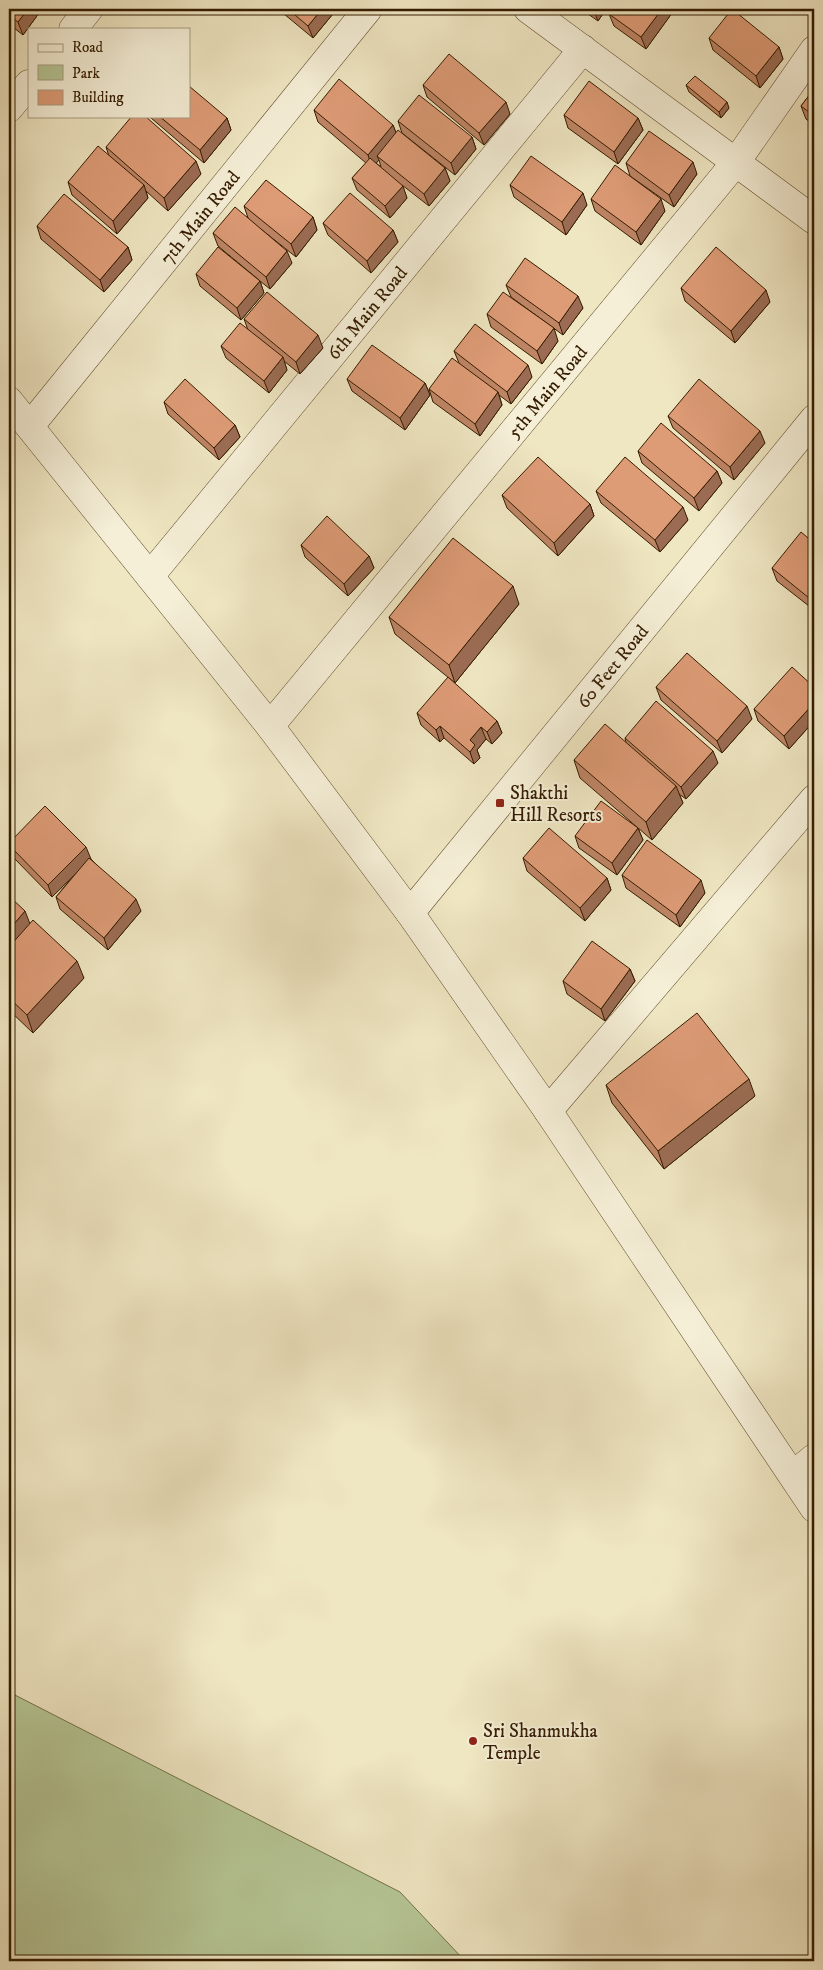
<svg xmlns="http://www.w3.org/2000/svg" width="823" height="1970" viewBox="0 0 823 1970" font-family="'IM FELL DW Pica',serif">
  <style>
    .green { fill: #b6c695; stroke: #76714a }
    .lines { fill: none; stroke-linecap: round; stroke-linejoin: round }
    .minor-casing { stroke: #644e30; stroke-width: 29 }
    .minor { stroke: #f5efd7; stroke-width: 28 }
    .wall { fill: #be8565; stroke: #351c00; fill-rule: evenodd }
    .shaded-wall { fill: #9b6c53; stroke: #351c00 }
    .building { fill: #dd9b76; stroke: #351c00 }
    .poi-dot { fill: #8f2418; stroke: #f5efd7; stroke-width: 2 }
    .labels { text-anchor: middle; stroke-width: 4; stroke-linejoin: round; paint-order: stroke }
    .street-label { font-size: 19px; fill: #351c00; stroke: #f5efd7 }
    .poi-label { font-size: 19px; fill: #351c00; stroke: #f5efd7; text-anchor: start }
  </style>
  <rect width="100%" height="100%" fill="#efe6c2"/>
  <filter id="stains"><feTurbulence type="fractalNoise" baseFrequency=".004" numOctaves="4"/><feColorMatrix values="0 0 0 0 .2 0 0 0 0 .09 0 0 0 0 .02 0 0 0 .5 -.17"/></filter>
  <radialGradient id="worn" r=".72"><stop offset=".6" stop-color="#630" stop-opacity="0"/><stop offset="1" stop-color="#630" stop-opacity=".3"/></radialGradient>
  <path class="green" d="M9 1692 400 1892 465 1961H9Z"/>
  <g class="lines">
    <g class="minor-casing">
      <g id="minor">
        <path d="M528 9 814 220"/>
        <path d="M73 29 89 9"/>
        <path d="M9 108 29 84"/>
        <path d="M9 401 270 726 410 913 548 1111 814 1508"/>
        <path id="s1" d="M30 426 368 9"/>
        <path id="s2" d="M150 576 583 49"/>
        <path id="s3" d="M270 726 736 162 814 50"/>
        <path id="s4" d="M410 913 814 419"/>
        <path d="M548 1111 814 799"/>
        <path d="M793 1475 814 1458"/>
      </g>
    </g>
    <use href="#minor" class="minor"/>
  </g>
  <g class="wall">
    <path d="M9 9H42L23 35 9 24Z"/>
    <path d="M278 9H337L313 38Z"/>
    <path d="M581 9H606L598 21Z"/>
    <path d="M613 9H675L646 49 614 26 609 14Z"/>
    <path d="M709 38 779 47 783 59 760 88 713 50Z"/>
    <path d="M423 85 510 114 484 145 427 97Z"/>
    <path d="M686 85 729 108 721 118 689 92Z"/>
    <path d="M814 89V125L806 119 801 106Z"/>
    <path d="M314 110 393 125 396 133 445 168 450 181 429 206 402 185 407 198 390 218 357 190 352 178 366 163 318 122ZM379 160 381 167 376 163Z"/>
    <path d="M564 115 638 118 643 130 618 164 568 128Z"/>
    <path d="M150 116H189L227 118 231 130 204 163 151 118Z"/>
    <path d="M398 121 472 137 476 149 455 175 402 133Z"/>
    <path d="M106 147 201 174 168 211 146 191 148 198 117 234 72 195 68 182 109 156Z"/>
    <path d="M626 163 697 174 674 207 630 176Z"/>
    <path d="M510 185 587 205 566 235 514 197Z"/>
    <path d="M591 199 665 211 641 245 595 211Z"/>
    <path d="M244 206 313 217 317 230 296 257 262 230 292 263 270 289 260 281 264 293 241 320 200 286 196 274 259 280 218 246 213 233 248 218Z"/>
    <path d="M323 223 393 230 398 242 371 273 328 235Z"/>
    <path d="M37 226 128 247 132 260 104 292 41 239Z"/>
    <path d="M506 285 583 308 563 335 511 297Z"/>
    <path d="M681 288 770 302 735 343 685 301Z"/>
    <path d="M487 314 558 341 542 364 491 327Z"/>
    <path d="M244 319 323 348 300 374 284 361 287 370 269 393 226 358 221 346 248 330Z"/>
    <path d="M454 351 532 377 511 404 499 395 502 405 480 436 433 402 429 389 459 363Z"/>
    <path d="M347 379 425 383 430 395 405 430 352 391Z"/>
    <path d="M164 402 235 425 240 437 219 460 168 414Z"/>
    <path d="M668 416 765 443 734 480 673 428Z"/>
    <path d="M638 451 717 471 722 483 699 511 642 463Z"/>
    <path d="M596 491 688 520 660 552 601 503Z"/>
    <path d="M502 495 590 504 594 516 558 556 507 508Z"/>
    <path d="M814 543V610L777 581 772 568Z"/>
    <path d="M301 545 369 556 374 568 348 596 305 557Z"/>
    <path d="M519 604 455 683 395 634 389 617Z"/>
    <path d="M656 687 752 719 722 753 661 700Z"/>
    <path d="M814 687V721L789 749 758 721 754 709Z"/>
    <path d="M417 713 497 721 502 733 492 744 486 739 477 750 480 758 474 764 444 738 440 742 421 725Z"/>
    <path d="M625 738 718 763 686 799 679 794 683 803 652 840 580 778 574 760 626 743Z"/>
    <path d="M638 828 643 840 617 875 579 848 575 836Z"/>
    <path d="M9 843 91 859 141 911 108 950 60 909 56 897 73 876 52 897 12 856 9 847Z"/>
    <path d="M523 858 607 878 611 890 585 921 527 871Z"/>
    <path d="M622 875 705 893 680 927 626 888Z"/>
    <path d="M9 896 30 924 84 978 33 1033 9 1010Z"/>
    <path d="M630 969 635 981 605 1021 567 994 563 981Z"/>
    <path d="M606 1085 755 1096 664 1169 612 1103Z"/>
  </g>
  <g class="shaded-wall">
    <path d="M28 9H42L23 35 18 22Z"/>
    <path d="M322 9H337L313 38 308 26Z"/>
    <path d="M593 9H606L598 21Z"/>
    <path d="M662 9H675L646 49 641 37Z"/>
    <path d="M779 47 783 59 760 88 756 76Z"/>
    <path d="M506 102 510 114 484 145 479 133Z"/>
    <path d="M727 102 729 108 721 118 719 112Z"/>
    <path d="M227 118 231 130 204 163 200 150Z"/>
    <path d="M638 118 643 130 618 164 614 152Z"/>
    <path d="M393 125 398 138 377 156 379 160 372 168 368 155Z"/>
    <path d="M472 137 476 149 455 175 451 163Z"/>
    <path d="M196 161 201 174 168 211 164 198Z"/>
    <path d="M693 162 697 174 674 207 669 195Z"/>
    <path d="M445 168 450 181 429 206 424 194Z"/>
    <path d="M144 185 148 198 117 234 113 221Z"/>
    <path d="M403 186 407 198 390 218 385 206Z"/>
    <path d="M583 193 587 205 566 235 562 222Z"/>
    <path d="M661 199 665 211 641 245 636 232Z"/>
    <path d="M313 217 317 230 296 257 291 244Z"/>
    <path d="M393 230 398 242 371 273 367 261Z"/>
    <path d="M128 247 132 260 104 292 100 280Z"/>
    <path d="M287 251 292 263 270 289 266 277Z"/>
    <path d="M260 281 264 293 241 320 237 308Z"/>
    <path d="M766 290 770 302 735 343 731 331Z"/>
    <path d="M578 296 583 308 563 335 559 323Z"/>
    <path d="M554 328 558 341 542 364 537 351Z"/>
    <path d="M318 335 323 348 300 374 296 362Z"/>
    <path d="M283 357 287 370 269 393 264 381Z"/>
    <path d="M528 365 532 377 511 404 507 392Z"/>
    <path d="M425 383 430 395 405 430 400 418Z"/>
    <path d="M498 392 502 405 480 436 475 424Z"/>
    <path d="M235 425 240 437 219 460 214 448Z"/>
    <path d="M760 431 765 443 734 480 730 467Z"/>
    <path d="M717 471 722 483 699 511 694 498Z"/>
    <path d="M590 504 594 516 558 556 554 543Z"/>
    <path d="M683 507 688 520 660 552 655 540Z"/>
    <path d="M369 556 374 568 348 596 344 584Z"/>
    <path d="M513 586 519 604 455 683 449 665Z"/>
    <path d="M814 703V721L789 749 784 736Z"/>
    <path d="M747 706 752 719 722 753 717 741Z"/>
    <path d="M497 721 502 733 492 744 487 732Z"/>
    <path d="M440 726 444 738 440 742 436 730Z"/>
    <path d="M481 727 486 739 477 750 480 758 474 764 470 752V740Z"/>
    <path d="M713 751 718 763 686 799 681 787Z"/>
    <path d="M676 786 683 803 652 840 646 822Z"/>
    <path d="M638 828 643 840 617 875 612 863Z"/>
    <path d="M86 847 91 859 52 897 48 885Z"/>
    <path d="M607 878 611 890 585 921 580 908Z"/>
    <path d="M701 880 705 893 680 927 676 915Z"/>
    <path d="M136 899 141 911 108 950 104 938Z"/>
    <path d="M25 911 32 929 9 955V930Z"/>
    <path d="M77 961 84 978 33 1033 27 1015Z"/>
    <path d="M630 969 635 981 605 1021 601 1009Z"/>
    <path d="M749 1079 755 1096 664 1169 658 1151Z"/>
  </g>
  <g class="building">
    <path d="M9 9H28L18 22 9 15Z"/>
    <path d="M288 9H322L308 26Z"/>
    <path d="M613 9H662L641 37 609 14Z"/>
    <path d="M732 9 779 47 756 76 709 38Z"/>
    <path d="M449 54 506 102 479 133 423 85Z"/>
    <path d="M695 76 727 102 719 112 686 85Z"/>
    <path d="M339 79 393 125 368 155 314 110Z"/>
    <path d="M589 81 638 118 614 152 564 115Z"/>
    <path d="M189 86 227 118 200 150 159 116H189Z"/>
    <path d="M814 89V116L801 106Z"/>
    <path d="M419 95 472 137 451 163 398 121Z"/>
    <path d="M132 116H145L196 161 164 198 106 147Z"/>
    <path d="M398 130 445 168 424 194 377 156Z"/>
    <path d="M649 131 693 162 669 195 626 163Z"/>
    <path d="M98 146 144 185 113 221 68 182Z"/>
    <path d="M531 156 583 193 562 222 510 185Z"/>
    <path d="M370 158 403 186 385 206 352 178Z"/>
    <path d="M615 165 661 199 636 232 591 199Z"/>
    <path d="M266 180 313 217 291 244 244 206Z"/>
    <path d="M350 193 393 230 367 261 323 223Z"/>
    <path d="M64 194 128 247 100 280 37 226Z"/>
    <path d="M235 207 287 251 266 277 213 233Z"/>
    <path d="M218 247 260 281 237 308 196 274Z"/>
    <path d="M716 247 766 290 731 331 681 288Z"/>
    <path d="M525 258 578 296 559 323 506 285Z"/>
    <path d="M267 292 318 335 296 362 244 319Z"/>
    <path d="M503 292 554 328 537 351 487 314Z"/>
    <path d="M240 323 283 357 264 381 221 346Z"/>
    <path d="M475 324 528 365 507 392 454 351Z"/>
    <path d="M372 345 425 383 400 418 347 379Z"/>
    <path d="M452 358 498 392 475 424 429 389Z"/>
    <path d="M185 379 235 425 214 448 164 402Z"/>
    <path d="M699 379 760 431 730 467 668 416Z"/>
    <path d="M661 423 717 471 694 498 638 451Z"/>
    <path d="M538 457 590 504 554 543 502 495Z"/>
    <path d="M625 457 683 507 655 540 596 491Z"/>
    <path d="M327 516 369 556 344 584 301 545Z"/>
    <path d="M801 532 814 543V602L772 568Z"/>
    <path d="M453 538 513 586 449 665 389 617Z"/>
    <path d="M687 653 747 706 717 741 656 687Z"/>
    <path d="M792 667 814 687V703L784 736 754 709Z"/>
    <path d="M448 677 497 721 487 732 481 727 470 740 475 745 470 752 440 726 436 730 417 713Z"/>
    <path d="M656 701 713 751 681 787 625 738Z"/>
    <path d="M605 724 676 786 646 822 574 760Z"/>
    <path d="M601 801 638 828 612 863 575 836Z"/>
    <path d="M45 806 86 847 48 885 9 845V843Z"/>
    <path d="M549 828 607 878 580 908 523 858Z"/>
    <path d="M647 840 701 880 676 915 622 875Z"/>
    <path d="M89 858 136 899 104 938 56 897Z"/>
    <path d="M9 896 25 911 9 930Z"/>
    <path d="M33 920 77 961 27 1015 9 998V947Z"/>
    <path d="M592 941 630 969 601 1009 563 981Z"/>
    <path d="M697 1013 749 1079 658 1151 606 1085Z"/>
  </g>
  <g class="poi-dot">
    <rect x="495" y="798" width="10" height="10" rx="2.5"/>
    <circle cx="473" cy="1741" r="5"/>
  </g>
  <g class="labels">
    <g class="street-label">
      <text dy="7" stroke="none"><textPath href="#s1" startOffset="269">7th Main Road</textPath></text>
      <text dy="7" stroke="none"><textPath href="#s2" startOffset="341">6th Main Road</textPath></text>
      <text dy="7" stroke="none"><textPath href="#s3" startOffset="434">5th Main Road</textPath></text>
      <text dy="7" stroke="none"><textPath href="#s4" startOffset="319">60 Feet Road</textPath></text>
    </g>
    <g class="poi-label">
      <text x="510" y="799">Shakthi<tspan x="510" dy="22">Hill Resorts</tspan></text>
      <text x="483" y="1737">Sri Shanmukha<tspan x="483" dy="22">Temple</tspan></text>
    </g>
  </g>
  <rect width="823" height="1970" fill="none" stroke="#efe6c2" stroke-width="30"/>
  <rect x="10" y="10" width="803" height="1950" fill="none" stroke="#351c00" stroke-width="2.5"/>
  <rect x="15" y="15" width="793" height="1940" fill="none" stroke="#351c00"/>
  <rect x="28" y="28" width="162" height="90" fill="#f5efd7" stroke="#a89b81"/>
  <rect x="38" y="44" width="25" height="8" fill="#f5efd7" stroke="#a89b81"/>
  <text x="72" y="52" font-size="15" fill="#351c00">Road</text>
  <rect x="38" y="65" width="25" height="15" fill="#b6c695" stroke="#a89b81"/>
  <text x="72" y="78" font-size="15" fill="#351c00">Park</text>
  <rect x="38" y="90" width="25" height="15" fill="#dd9b76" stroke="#a89b81"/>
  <text x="72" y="102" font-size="15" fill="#351c00">Building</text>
  <rect width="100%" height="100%" filter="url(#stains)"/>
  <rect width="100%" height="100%" fill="url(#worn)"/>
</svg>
